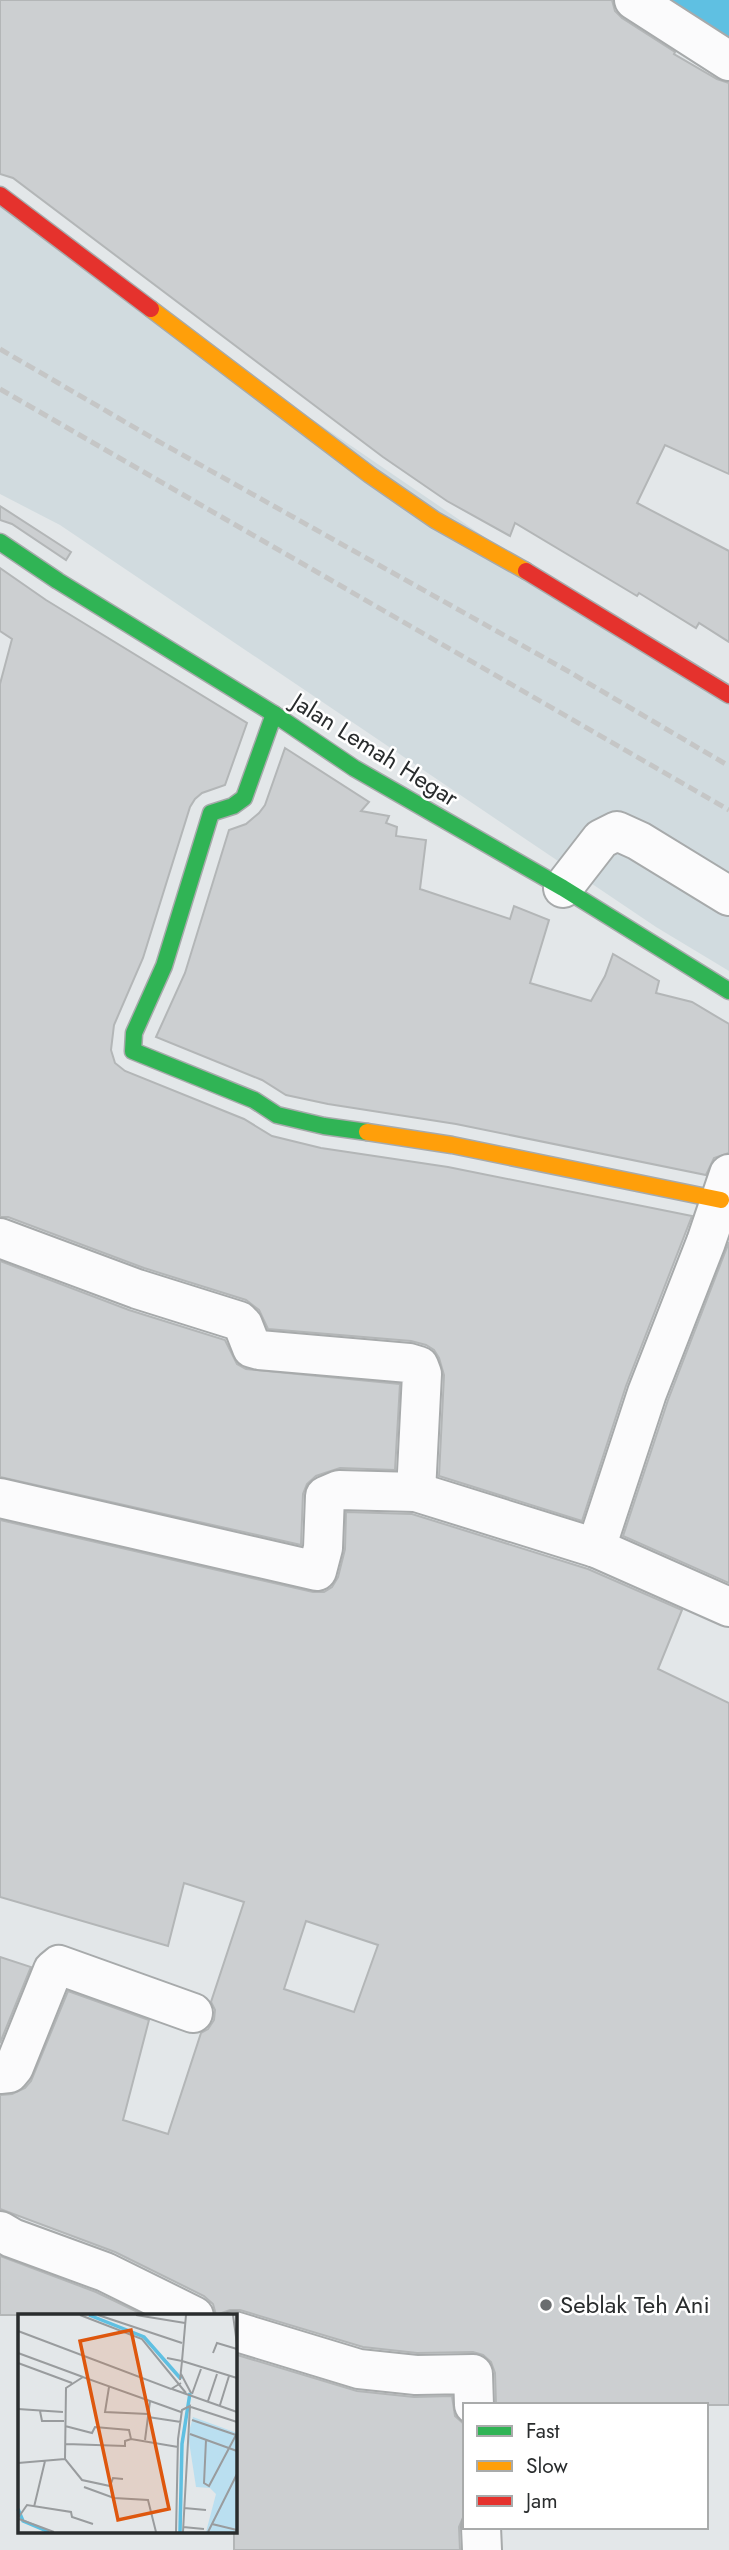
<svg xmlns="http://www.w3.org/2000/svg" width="729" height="2550" viewBox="0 0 729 2550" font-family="Jost,sans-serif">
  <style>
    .built { fill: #d1dbdf }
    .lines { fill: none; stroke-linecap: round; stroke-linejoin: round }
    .river { stroke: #5fc0e2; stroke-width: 74 }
    .building { fill: #cccfd1; stroke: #b3b6b7; stroke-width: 2; fill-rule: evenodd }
    .street-casing { stroke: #a7aaab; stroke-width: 42 }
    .fast-casing { stroke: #a7aaab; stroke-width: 19 }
    .slow-casing { stroke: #a7aaab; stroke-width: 19 }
    .jam-casing { stroke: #a7aaab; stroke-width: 19 }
    .street { stroke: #fbfbfc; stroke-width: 38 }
    .fast { stroke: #30b455; stroke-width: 16 }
    .slow { stroke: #ff9f0a; stroke-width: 16 }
    .jam { stroke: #e5322d; stroke-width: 16 }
    .rail { stroke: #c5c6c6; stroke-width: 5; stroke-dasharray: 10 5; stroke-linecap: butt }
    .poi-dot { fill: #6a6d6f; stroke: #fff; stroke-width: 2.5 }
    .labels { text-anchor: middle; stroke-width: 5; stroke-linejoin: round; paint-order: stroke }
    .street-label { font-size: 24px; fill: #292c2d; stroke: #fff }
    .poi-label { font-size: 24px; fill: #292c2d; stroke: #fff; text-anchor: start }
    .inset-river { fill: none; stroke: #5fc0e2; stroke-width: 3.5 }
    .inset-road { fill: none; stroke: #999c9e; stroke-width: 2 }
    .view { fill: #de570e; fill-opacity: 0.15; stroke: #de570e; stroke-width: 3.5 }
    .inset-edge { fill: none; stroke: #292c2d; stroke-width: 3.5 }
  </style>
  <rect width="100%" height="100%" fill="#e3e7e9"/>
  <path class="built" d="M0 206 729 704V971L656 927 60 525 0 494Z"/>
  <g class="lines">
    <path class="river" d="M689 0 729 27"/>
  </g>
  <g class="building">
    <path d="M0 0H612L615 11 622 18 675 52 674 54 717 79 729 83V474L665 445 637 503 729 551V642L699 623 696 628 639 593 637 596 515 523 510 536 447 501 383 457 13 178 0 174Z"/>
    <path d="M0 506 71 552 66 560 12 524 0 520Z"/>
    <path d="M0 568 46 600 247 723 225 785 202 793 195 799 190 807 143 958 114 1025 111 1050 115 1063 125 1071 244 1119 272 1136 321 1148 448 1167 692 1216 626 1386 582 1521 439 1476 444 1375 439 1358 434 1350 426 1345 411 1341 268 1329 259 1310 246 1300 144 1268 8 1217H0V684L12 639 0 631Z"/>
    <path d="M285 748 369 802 361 811 389 816 386 823 397 827 396 836 426 840 420 889 510 919 514 906 549 920 530 983 591 1001 605 976 613 954 659 981 656 993 692 1002 729 1024V1153L714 1158 706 1175 456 1124 328 1104 286 1095 262 1080 156 1037 185 973 229 830 246 824 259 813 265 805Z"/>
    <path d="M729 1242V1583L623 1536 668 1400Z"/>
    <path d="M0 1261 129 1310 225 1340 237 1364 246 1369 400 1384 395 1470 340 1468 316 1476 307 1484 303 1494 301 1545 0 1477Z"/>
    <path d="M346 1512 412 1514 588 1569 682 1610 658 1669 729 1703V2405H496L495 2373 491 2362 483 2355 473 2352 417 2353 363 2347 240 2310H230L216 2315 213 2304 204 2296 115 2252 0 2209V2095L12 2094 25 2088 31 2081 68 1991 149 2020 123 2120 168 2134 201 2033 208 2029 214 2020 215 2010 211 2002 244 1902 184 1883 168 1946 0 1897V1520L313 1592H324L332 1587 338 1577 345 1549ZM306 1921 378 1945 354 2012 284 1989Z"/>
    <path d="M0 1957 31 1967 0 2043Z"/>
    <path d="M0 2256 96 2292 144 2315H0Z"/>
    <path d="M234 2354 357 2391 414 2397 452 2396 455 2416 465 2425V2513L459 2527 460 2550H234Z"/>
  </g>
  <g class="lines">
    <g class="street-casing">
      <g id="street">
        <path d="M634 0 729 61"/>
        <path d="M563 888 601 839 617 831 639 841 729 896"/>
        <path d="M0 1238 137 1289 239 1321 243 1325 252 1348 259 1350 409 1363 419 1366 422 1374 416 1492"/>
        <path d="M0 1498 317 1571 323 1548 325 1496 339 1490 416 1492 596 1548 729 1607"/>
        <path d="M596 1548 647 1393 706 1242 729 1174"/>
        <path d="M0 2074 9 2073 14 2067 53 1970 59 1965 193 2013"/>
        <path d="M0 2231 12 2238 105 2272 194 2316"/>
        <path d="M234 2331 359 2369 416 2375 473 2374 474 2405"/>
        <path d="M481 2527 482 2550"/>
      </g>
    </g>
    <g class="fast-casing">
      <g id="fast">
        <path d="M0 542 58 581 274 714 354 768 563 888 729 991"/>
        <path d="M274 714 244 798 233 806 211 813 164 966 134 1033 133 1051 254 1100 277 1115 324 1126 367 1132"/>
      </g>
    </g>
    <g class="slow-casing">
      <g id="slow">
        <path d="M151 309 370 475 435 520 526 571"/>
        <path d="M367 1132 452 1145 721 1200"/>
      </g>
    </g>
    <g class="jam-casing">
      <g id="jam">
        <path d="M0 195 151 309"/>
        <path d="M526 571 729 695"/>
      </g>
    </g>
    <use href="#street" class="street"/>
    <use href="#fast" class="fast"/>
    <use href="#slow" class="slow"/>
    <use href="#jam" class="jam"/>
    <g class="rail">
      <path d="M0 349 156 440 566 670 729 766"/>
      <path d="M0 389 729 810"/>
    </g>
  </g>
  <circle class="poi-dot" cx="546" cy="2305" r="7"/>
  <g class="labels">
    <g class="street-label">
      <text transform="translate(375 750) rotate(32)" y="8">Jalan Lemah Hegar</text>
    </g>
    <g class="poi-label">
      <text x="560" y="2313">Seblak Teh Ani</text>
    </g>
  </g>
  <g transform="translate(18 2314)">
    <rect width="219" height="219" fill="#e3e7e9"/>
    <path d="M175 103 219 119V218H188L198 180 192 174 178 173 170 121Z" fill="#badff0"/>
    <path class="inset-river" d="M71 1 126 23 163 65M0 195 5 207 31 218M162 218 164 130 172 79"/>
    <path class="inset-road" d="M62 1 124 25 168 79M80 1 164 29M118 1 167 9M168 1 164 47 219 64M215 1 219 30M0 17 153 75 163 69M0 39 65 63M195 39 199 29 219 35M149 44 164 47 162 66M0 49 54 69M163 60 173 79M91 73 87 98 130 100M154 75 219 98M174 80 183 55M190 87 199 60M202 91 211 62M173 93 219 108M0 95 45 98M22 97 24 107H46M130 103 163 108M174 106 218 121M47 112 74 119 77 113 111 116 113 125M172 120 219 137M127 126 132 87M188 126 186 169 191 172 218 121M48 130 107 132V127L113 125 160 133M0 149 47 145M105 165 95 164 92 172 64 166 47 145 48 74 65 63 163 98M66 173 96 184 130 186 138 218M16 193 27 147M166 194 188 196M0 204 9 191 53 198 54 203 75 210M1 205 36 218M194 210 219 216M165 213 186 215M158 218 160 125 164 96 172 92 165 218M190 218 219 160"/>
    <path class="view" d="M113 16 151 195 100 206 62 27Z"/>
    <rect width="219" height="219" class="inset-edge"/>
  </g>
  <rect x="463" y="2403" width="245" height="126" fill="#ffffff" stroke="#a9abab" stroke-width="2"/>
  <rect x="477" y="2426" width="35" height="10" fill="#30b455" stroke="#a9abab" stroke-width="2"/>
  <text x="526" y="2438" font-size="21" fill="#292c2d">Fast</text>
  <rect x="477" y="2461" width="35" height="10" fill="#ff9f0a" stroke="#a9abab" stroke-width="2"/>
  <text x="526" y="2473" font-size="21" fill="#292c2d">Slow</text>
  <rect x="477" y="2496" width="35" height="10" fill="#e5322d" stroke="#a9abab" stroke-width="2"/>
  <text x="526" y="2508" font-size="21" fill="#292c2d">Jam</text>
</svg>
